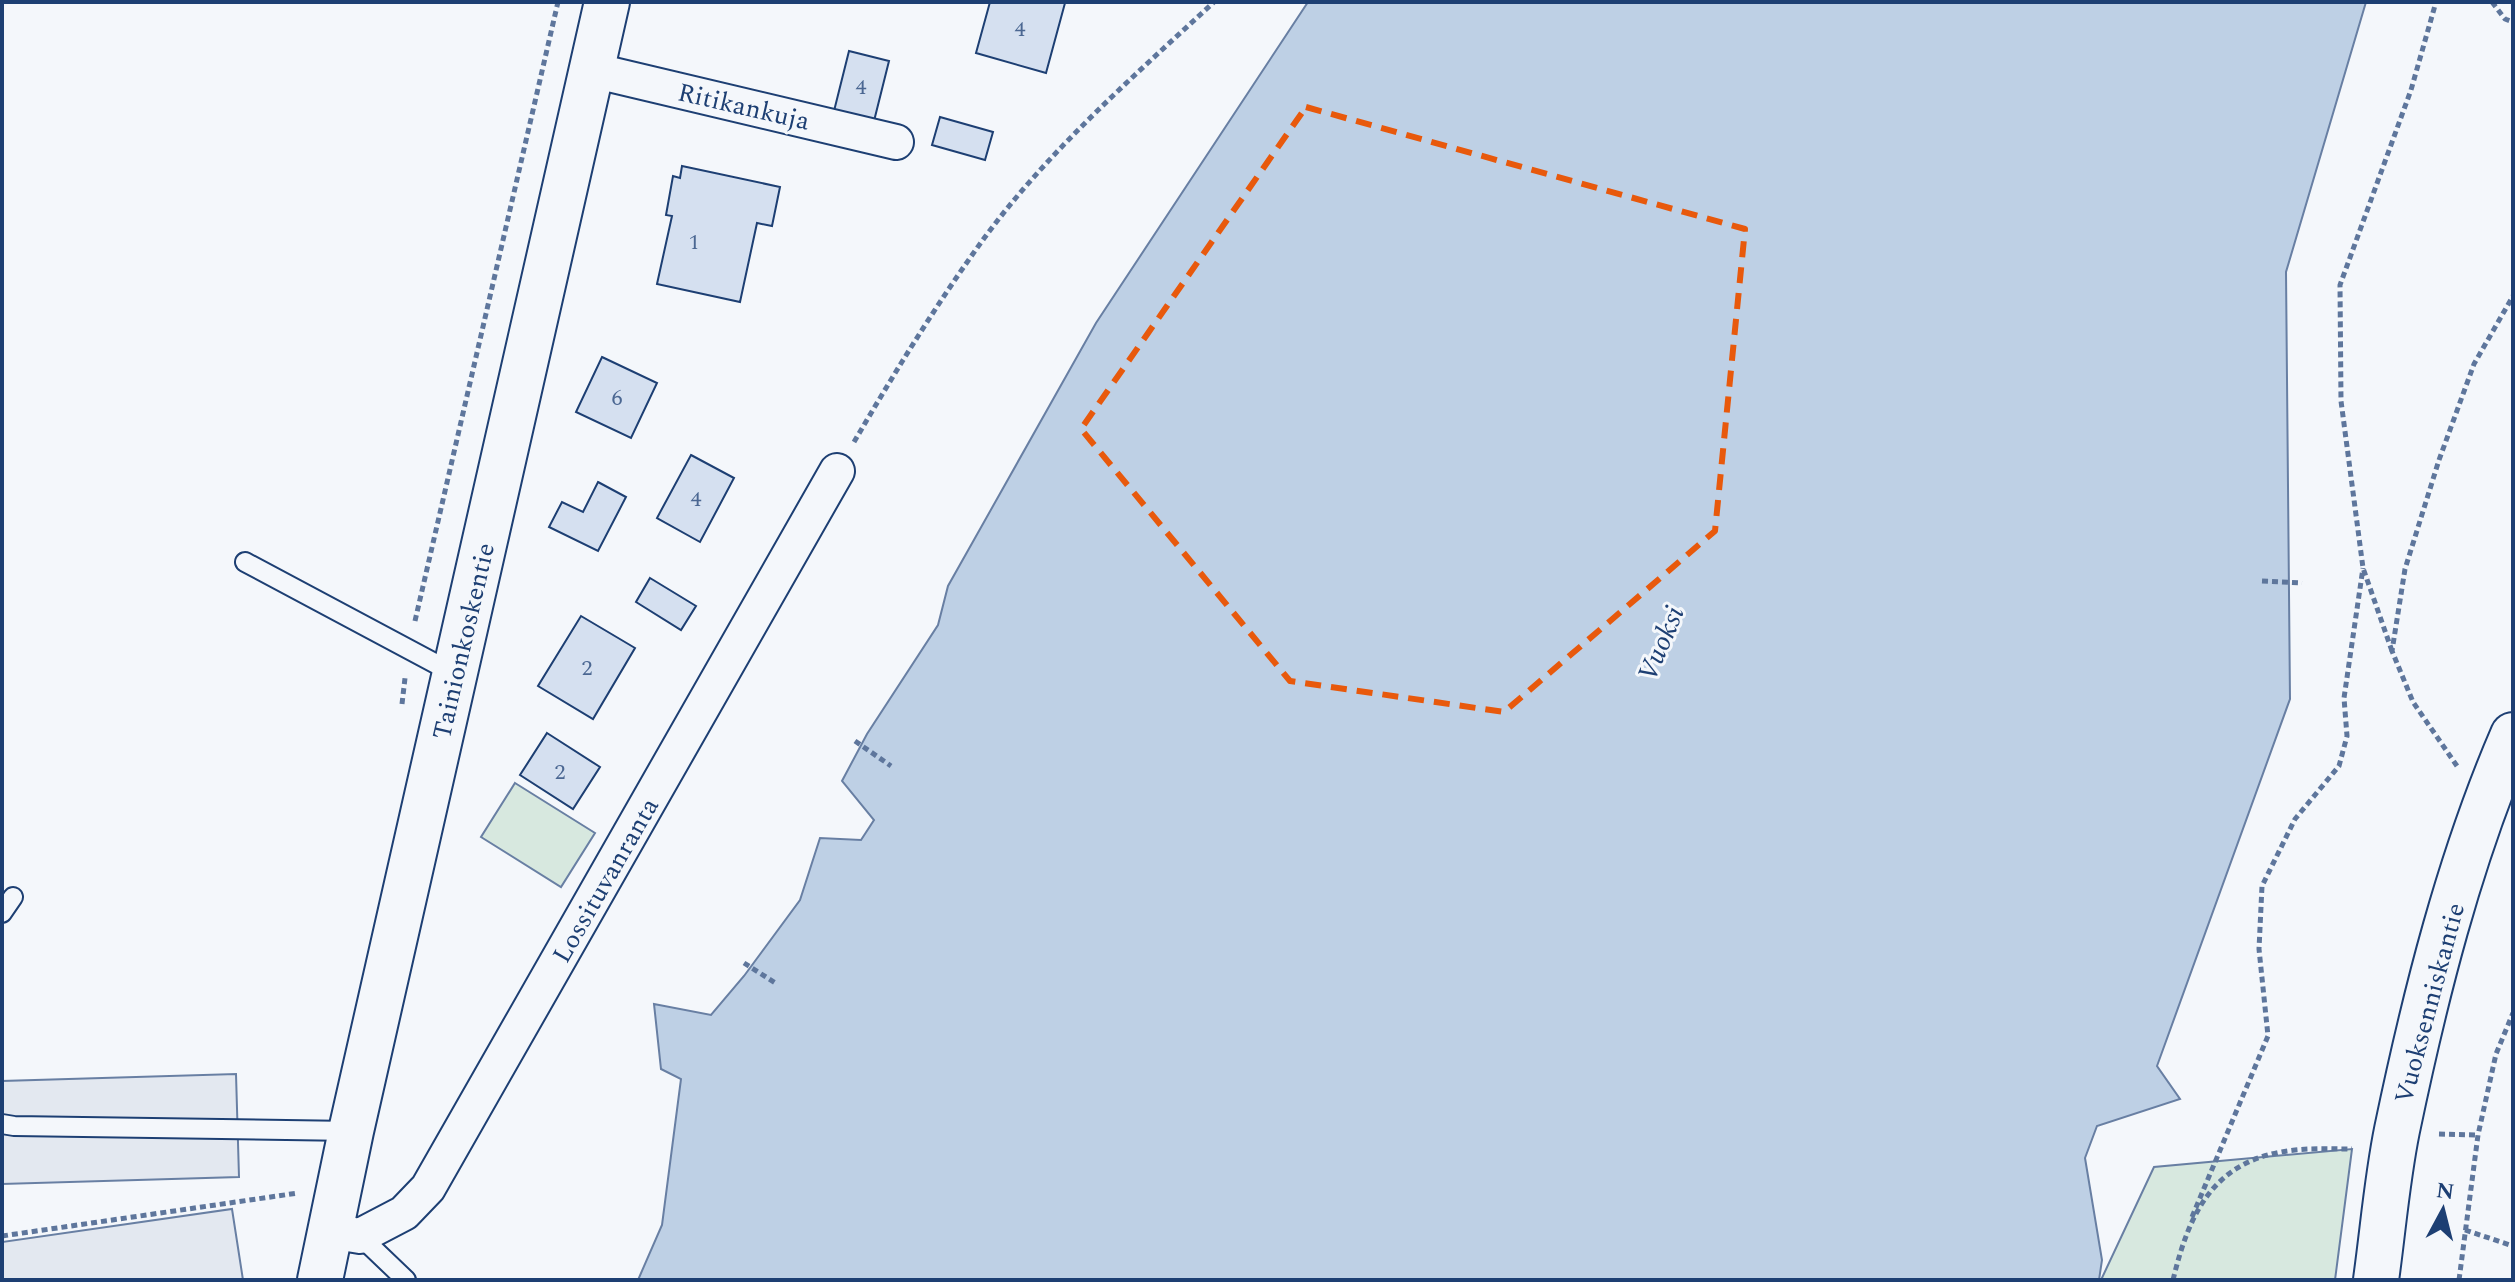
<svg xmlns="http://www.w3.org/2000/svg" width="2515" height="1282" viewBox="0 0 2515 1282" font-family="Spectral,serif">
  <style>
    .green { fill: #d7e8df; stroke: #687fa3; stroke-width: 2 }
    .parking { fill: #e3e8f0; stroke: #687fa3; stroke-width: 2 }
    .water { fill: #bed0e5; stroke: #687fa3; stroke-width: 2 }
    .building { fill: #d5e0f0; stroke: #1d3f73; stroke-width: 2 }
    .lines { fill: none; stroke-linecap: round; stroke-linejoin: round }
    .lane-casing { stroke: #1d3f73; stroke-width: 22 }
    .street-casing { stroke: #1d3f73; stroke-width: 38 }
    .secondary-casing { stroke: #1d3f73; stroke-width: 48 }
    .path { stroke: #5e769c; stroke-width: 5; stroke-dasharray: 6 4; stroke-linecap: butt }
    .lane { stroke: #f4f7fb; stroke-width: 18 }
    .street { stroke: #f4f7fb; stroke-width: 34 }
    .secondary { stroke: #f4f7fb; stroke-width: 44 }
    .marked { fill: none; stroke: #e8590c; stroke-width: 6; stroke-dasharray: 16 10; stroke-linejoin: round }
    .labels { text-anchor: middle; stroke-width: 6; stroke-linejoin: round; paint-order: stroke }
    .number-label { font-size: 22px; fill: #4b6792 }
    .street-label { font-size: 26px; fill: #1d3f73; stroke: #f4f7fb }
    .water-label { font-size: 28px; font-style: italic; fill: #1d3f73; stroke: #f4f7fb }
  </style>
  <rect width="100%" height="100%" fill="#f4f7fb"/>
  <g class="green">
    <path d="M515 783 595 833 561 887 481 837Z"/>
    <path d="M2352 1149 2335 1280H2101L2154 1167Z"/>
  </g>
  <g class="parking">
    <path d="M236 1074 239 1177 2 1184V1081Z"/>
    <path d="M232 1209 243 1280H2V1242Z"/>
  </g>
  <path class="water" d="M1308 2H2366L2286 272 2290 699 2157 1066 2180 1099 2097 1126 2085 1158 2102 1260 2099 1280H638L662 1225 681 1079 661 1069 654 1004 711 1015 744 976 800 900 820 838 861 840 874 820 842 781 867 734 938 625 948 586 1096 323Z"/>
  <g class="building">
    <path d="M990 2 1065 3 1046 73 976 53Z"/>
    <path d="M849 51 889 61 874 121 834 111Z"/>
    <path d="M940 117 993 132 985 160 932 145Z"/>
    <path d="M682 166 780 187 772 226 757 223 740 302 657 284 672 216 666 215 673 176 680 178Z"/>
    <path d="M602 357 657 383 631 438 576 412Z"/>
    <path d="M691 455 734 478 700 542 657 518Z"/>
    <path d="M598 482 626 497 598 551 549 527 562 502 583 512Z"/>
    <path d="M650 578 696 606 681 630 636 602Z"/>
    <path d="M581 616 635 648 593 719 538 686Z"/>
    <path d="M547 733 600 767 573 809 520 775Z"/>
  </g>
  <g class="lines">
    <g class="lane-casing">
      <g id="lane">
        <path d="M245 562 455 674"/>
        <path d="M2 913 13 897"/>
        <path d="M2 1124 14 1126 351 1131"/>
        <path d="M360 1236 406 1280"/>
      </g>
    </g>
    <g class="street-casing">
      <g id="street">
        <path d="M592 70 896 142"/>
        <path d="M330 1231 360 1236 404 1213 428 1188 837 471"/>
      </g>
    </g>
    <g class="secondary-casing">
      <g id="secondary">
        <path d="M320 1280 351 1131 607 2"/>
        <path d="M2376 1280C2383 1230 2387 1179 2397 1130 2425 996 2459 860 2513 735"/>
      </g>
    </g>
    <g class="path">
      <path d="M2492 2 2505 19 2513 22"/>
      <path d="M854 442C895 372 937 303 985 237 1050 149 1134 76 1214 2"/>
      <path d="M2262 581 2302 583"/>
      <path d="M415 621 558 2"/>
      <path d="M2392 651 2363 568 2341 401 2340 285 2411 90 2436 2"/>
      <path d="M402 704 405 678"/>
      <path d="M855 741 891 766"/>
      <path d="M2457 766 2413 702 2392 651 2405 569 2439 460 2474 364 2513 296"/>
      <path d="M744 963 777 984"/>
      <path d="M2439 1134 2478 1135"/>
      <path d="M2192 1217 2268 1036 2259 949 2262 886 2295 819 2339 766 2347 736 2344 698 2363 568"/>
      <path d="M2465 1230 2513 1246"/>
      <path d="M2 1236 298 1193"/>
      <path d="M2173 1280C2190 1209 2216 1158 2295 1150 2314 1148 2333 1149 2352 1149"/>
      <path d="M2459 1280 2478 1135 2496 1054 2513 1013"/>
    </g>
    <use href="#lane" class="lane"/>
    <use href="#street" class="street"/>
    <use href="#secondary" class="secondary"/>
  </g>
  <path class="marked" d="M1306 107 1745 229 1715 531 1504 712 1290 681 1081 429Z"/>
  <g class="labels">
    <g class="number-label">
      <text x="1020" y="36">4</text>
      <text x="861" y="94">4</text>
      <text x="694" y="249">1</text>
      <text x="617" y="405">6</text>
      <text x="696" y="506">4</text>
      <text x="587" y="675">2</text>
      <text x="560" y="779">2</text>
    </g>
    <g class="street-label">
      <text transform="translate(744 106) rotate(13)" y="9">Ritikankuja</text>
      <text transform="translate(463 641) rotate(-77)" y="9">Tainionkoskentie</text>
      <text transform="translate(605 880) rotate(-60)" y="9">Lossituvanranta</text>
      <text transform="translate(2429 1003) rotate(-75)" y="9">Vuoksenniskantie</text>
    </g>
    <g class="water-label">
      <text transform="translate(1660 643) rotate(-67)" y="10">Vuoksi</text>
    </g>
  </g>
  <rect width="2515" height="1282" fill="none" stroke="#1d3f73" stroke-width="8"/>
  <g transform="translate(2443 1210) rotate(7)" stroke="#f4f7fb" stroke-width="6" paint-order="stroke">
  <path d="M0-6L14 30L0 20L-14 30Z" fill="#1d3f73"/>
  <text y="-12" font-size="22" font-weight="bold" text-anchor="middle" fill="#1d3f73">N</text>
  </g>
</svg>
